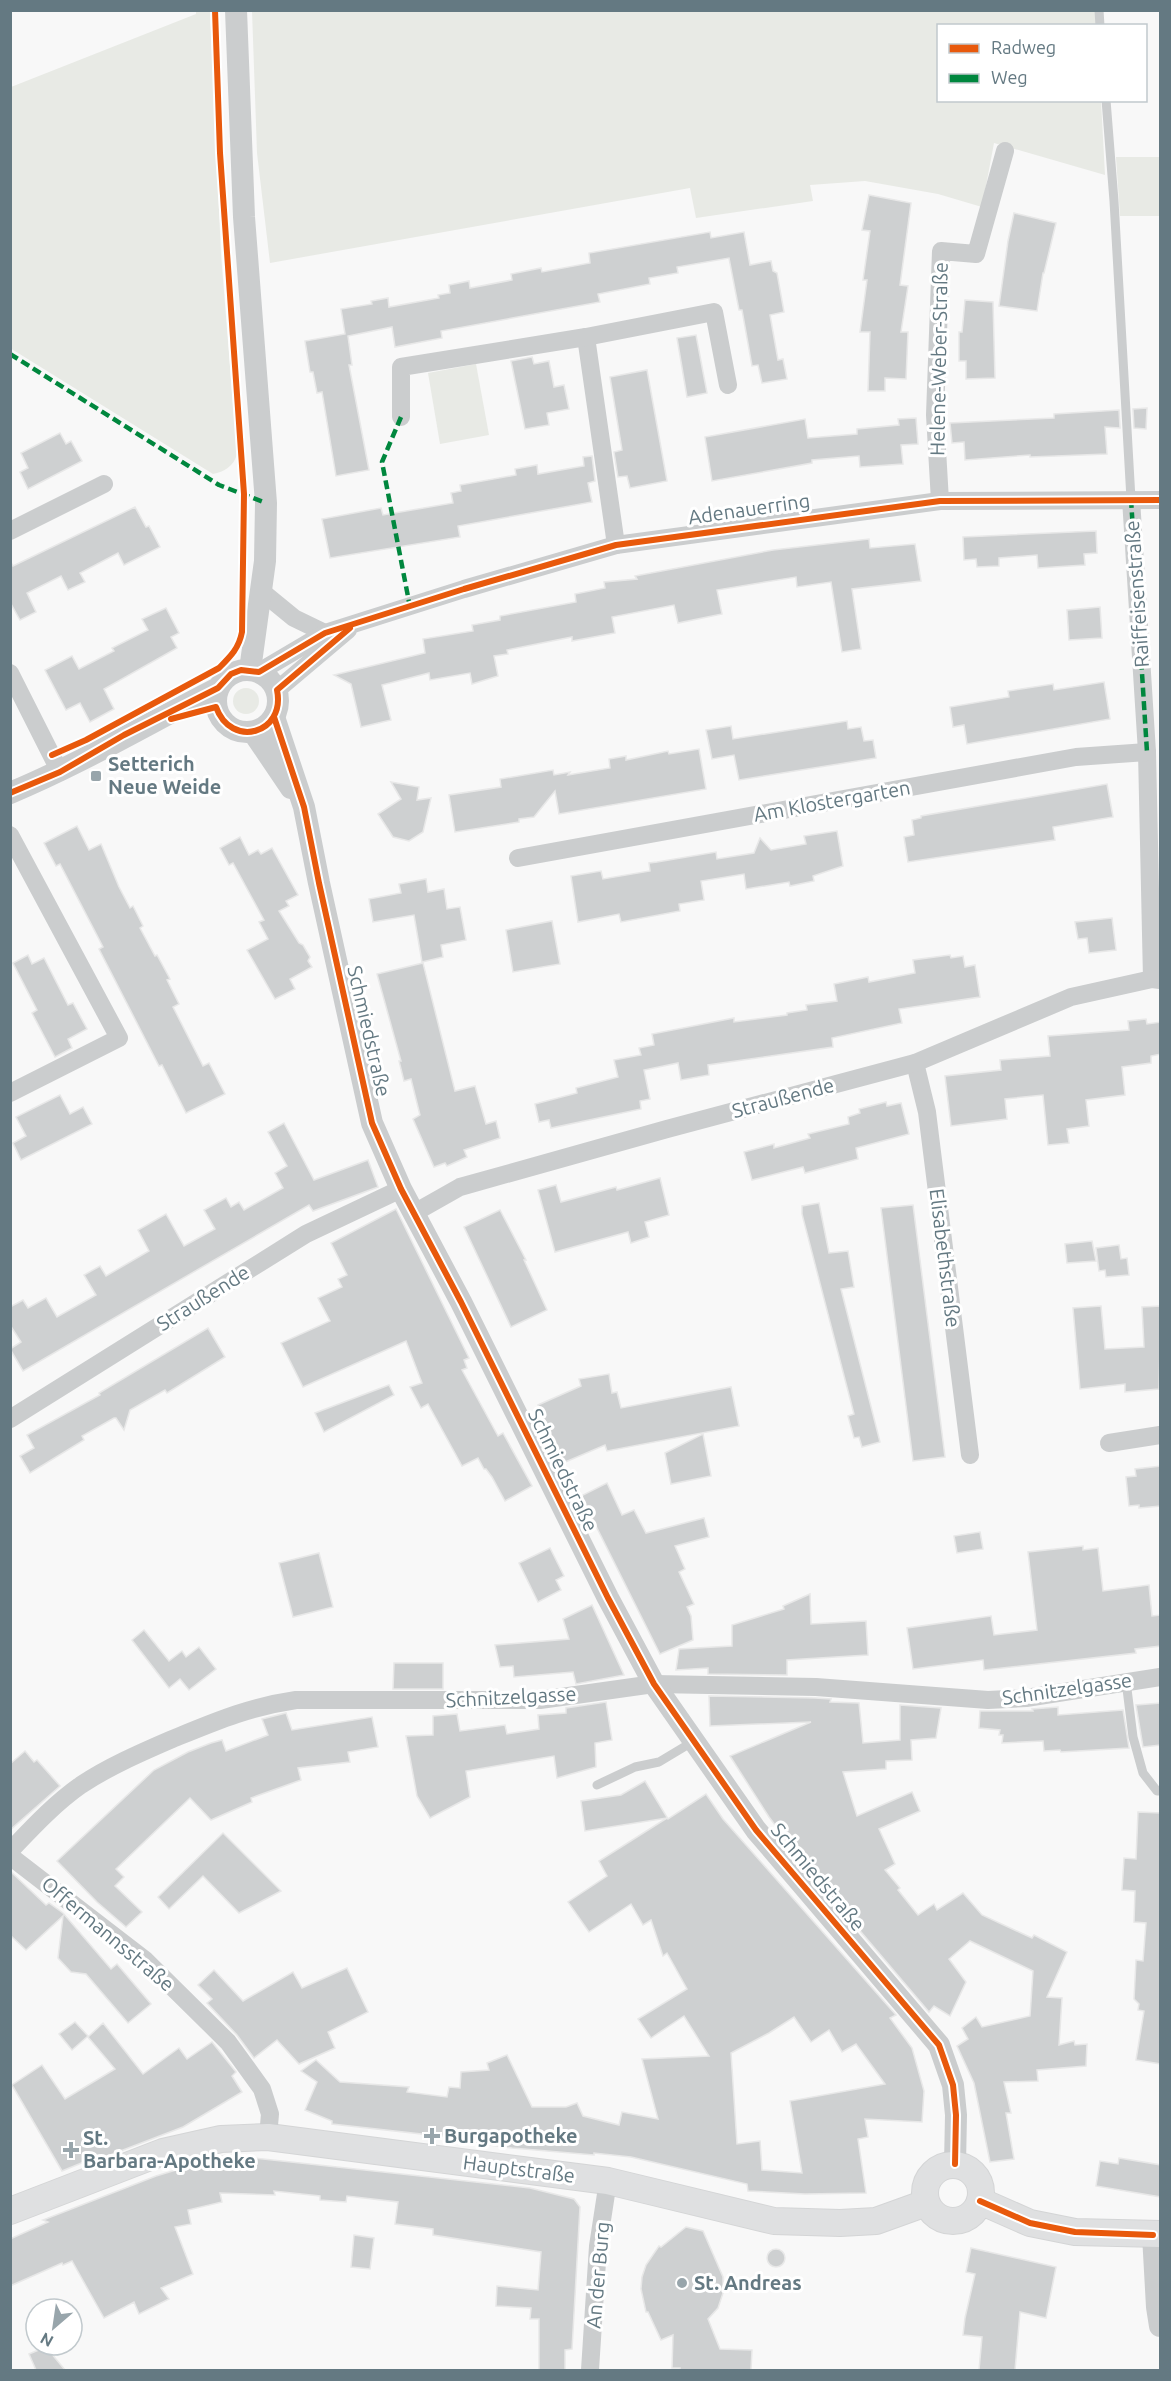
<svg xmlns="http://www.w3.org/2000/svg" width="1171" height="2381" viewBox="0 0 1171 2381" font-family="Ubuntu,sans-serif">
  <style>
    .green { fill: #e8eae5 }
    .building { fill: #ced0d1; stroke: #e8e8e8; stroke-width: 1.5; fill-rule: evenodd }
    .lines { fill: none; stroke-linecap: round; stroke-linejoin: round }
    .secondary-casing { stroke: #d4d5d6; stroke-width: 28 }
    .service { stroke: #cbcdce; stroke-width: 9 }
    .minor { stroke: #cbcdce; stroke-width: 18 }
    .tertiary { stroke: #cbcdce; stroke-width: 22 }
    .secondary { stroke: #dfe0e1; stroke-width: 26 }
    .quiet { stroke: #00873e; stroke-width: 4.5; stroke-dasharray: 9 4.5; stroke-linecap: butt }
    .cycleway-casing { stroke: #fff; stroke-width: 10 }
    .cycleway { stroke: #e8590c; stroke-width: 6 }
    .poi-dot { fill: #98a5ab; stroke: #fff; stroke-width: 2 }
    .labels { text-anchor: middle; stroke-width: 6; stroke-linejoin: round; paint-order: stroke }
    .street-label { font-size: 20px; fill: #647982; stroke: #fff }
    .poi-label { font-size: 20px; font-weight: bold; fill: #647982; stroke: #fff; text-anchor: start }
  </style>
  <rect width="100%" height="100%" fill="#f8f8f8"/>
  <g class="green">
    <path d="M196 11H210L221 254 237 454C234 466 224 472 213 474L10 348 11 87 196 14Z"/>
    <path d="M252 11H1096V25L938 26V100L1101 101 1105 175 994 143 982 207 938 194 865 181 810 185 813 201 696 218 690 188 270 263 257 153Z"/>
    <path d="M1116 157H1160V216H1120Z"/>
    <path d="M476 364 489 435 440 444 428 373Z"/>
    <circle cx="246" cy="701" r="13"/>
  </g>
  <g class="building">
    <path d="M869 195 911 203 900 285 908 286 901 332H908L906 379 885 378V391H868L870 332H860L867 280H863L870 231 862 230Z"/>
    <path d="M1014 213 1056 223 1044 273H1043L1037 311 999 306 1008 241Z"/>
    <path d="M710 232 711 238 744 232 750 265 771 261 773 271 777 273 784 312 770 315 778 360 783 359 787 379 762 383 758 365 752 366 742 310H739L729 258 677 267 678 273 649 278 650 284 598 294 600 302 441 331 442 338 395 347 392 327 348 336 352 365H349L369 470 336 476 322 392 317 393 313 372H310L305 341 345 334 341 309 372 304 371 301 388 298 389 307 439 298 438 295 450 293 449 285 469 281 470 288 512 280 511 274 541 268 542 272 590 263 589 253Z"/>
    <path d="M965 300 993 302 995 378 966 379V361H959V332H962Z"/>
    <path d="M696 335 707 393 687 397 677 338Z"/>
    <path d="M532 357 534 364 549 361 554 387 564 385 569 409 547 413 549 425 525 429 511 361Z"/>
    <path d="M647 370 667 481 630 488 627 476 618 477 614 452 622 450 610 377Z"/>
    <path d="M1147 408 1146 429 1134 428 1133 409Z"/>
    <path d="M1119 410 1120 428 1105 427 1107 454 1030 457V455L965 460 964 442 952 443 950 423 1054 418V414Z"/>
    <path d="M916 418 918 444 901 445 903 464 860 467 859 456 812 460V463L712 481 705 437 805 419 808 438 857 434V429L899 425 898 419Z"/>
    <path d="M60 433 66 444 71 441 82 461 28 489 20 472 28 468 21 453Z"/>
    <path d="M592 456 595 481 588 483 592 502 458 526 460 537 330 558 322 519 381 508 383 515 453 503 451 493 461 491 460 485 516 475 515 469 537 465 538 474 584 466 583 457Z"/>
    <path d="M135 507 146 527 149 526 160 547 124 565 118 553 80 573 85 582 68 590 61 576 27 593 36 612 20 620 10 602V561L13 566Z"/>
    <path d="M1096 531 1097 553 1084 554 1085 565 1038 568 1037 555 999 558V566L977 567 976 559 964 560 963 537Z"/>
    <path d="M869 539 870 548 915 544 921 581 852 589 861 649 842 652 831 582 797 587 796 577 717 590 722 614 678 623 674 605 612 617 615 633 572 641V637L507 650 508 654 494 656 498 676 472 684 470 673 430 680 429 673 382 685 391 720 361 727 351 684 334 675 425 653 423 639 473 631 472 625 500 620V616L576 602 575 594 605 588 604 582 637 579 635 576 773 550Z"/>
    <path d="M1100 607 1102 638 1069 640 1067 610Z"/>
    <path d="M166 608 179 633 171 637 177 648 104 689 114 709 90 722 80 703 66 710 45 670 72 656 79 669 114 651 112 648 148 630 142 619Z"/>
    <path d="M1104 682 1110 719 967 744 964 725 953 727 950 707 1009 697 1008 691 1053 684 1054 690Z"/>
    <path d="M847 721 848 729 861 727 864 741 873 740 876 758 739 780 734 755 712 759 706 730 731 726 733 739Z"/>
    <path d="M699 749 706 789 559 814 555 791 534 817 519 819V822L455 832 449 795 501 787 500 779 553 770 554 775 570 772 568 775 610 768 609 759 626 756V760L668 751 669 754Z"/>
    <path d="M391 782 419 787 417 800 431 798 423 832 409 841 393 837 378 814 401 799Z"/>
    <path d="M1107 784 1113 817 1053 827 1055 840 908 862 904 837 914 835 912 820 921 818V816Z"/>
    <path d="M77 826 89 850 101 844 119 887 130 908 133 906 143 926 140 928 155 956 157 955 170 979 167 980 179 1004 173 1007 203 1066 209 1063 225 1094 186 1113 162 1065 159 1066 99 949 103 947 60 864 56 866 44 843Z"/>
    <path d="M837 831 843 866 813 876 814 881 790 886 789 882 746 889 744 874 701 881 704 900 679 904 680 911 621 922 619 914 578 922 571 876 601 871 603 879 650 871 649 863 657 862 716 852 717 859 754 853 760 838 771 850 806 844 804 836Z"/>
    <path d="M240 837 249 855 258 850 261 854 272 848 298 895 286 901 289 906 279 911 299 943 303 945 310 957 308 961 312 967 290 979 295 989 275 999 247 950 268 939 259 922 264 920 233 863 229 865 220 848Z"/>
    <path d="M426 879 428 892 444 889 447 909 460 907 466 940 441 945 443 957 422 962 414 915 373 922 369 899 401 893 399 884Z"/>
    <path d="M1112 918 1116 950 1089 953 1087 938 1078 939 1075 922Z"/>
    <path d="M552 921 560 964 513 972 506 930Z"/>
    <path d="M28 955 32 964 44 958 68 1005 73 1003 87 1029 68 1039 72 1048 55 1057 32 1013 37 1010 13 963Z"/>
    <path d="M950 955 951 958 963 956 965 967 975 965 980 997 899 1009 902 1023 832 1038 833 1047 708 1065 709 1075 681 1080 678 1063 644 1070 650 1099 640 1101 641 1109 551 1128 549 1120 539 1122 535 1104 577 1093 576 1088 618 1077 614 1060 641 1055 639 1048 654 1045 652 1034 734 1018V1022L787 1015V1013L807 1010 806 1005 837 1001 834 984 868 977 869 982 915 973 913 960Z"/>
    <path d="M423 963 455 1091 475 1086 486 1124 496 1121 500 1138 464 1150 467 1157 447 1166 445 1163 434 1167 413 1119 420 1115 411 1079 404 1081 399 1061H401L377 974Z"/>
    <path d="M1146 1019 1147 1024 1161 1022V1054L1151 1056V1063L1122 1067 1125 1095 1086 1100 1089 1126 1067 1129 1069 1143 1048 1145 1043 1095 1005 1099 1007 1119 951 1126 945 1076 1001 1070 1000 1060 1050 1056 1048 1036 1129 1030 1128 1021Z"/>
    <path d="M60 1095 70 1114 83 1107 92 1124 21 1160 13 1143 26 1136 16 1117Z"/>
    <path d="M886 1102 887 1106 901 1103 909 1134 856 1148 858 1159 805 1173 803 1167 752 1180 744 1152 774 1144V1148L810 1138 808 1134 849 1124 848 1117 860 1113 859 1109Z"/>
    <path d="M284 1123 314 1180 368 1160 378 1187 313 1211 309 1205 23 1371 10 1349 21 1342 10 1325V1307L23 1300 28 1308 46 1298 57 1317 96 1295 84 1275 100 1266 106 1276 149 1251 138 1230 166 1214 184 1246 215 1229 204 1210 226 1198 231 1207 239 1202 244 1210 283 1188 275 1173 287 1166 268 1132Z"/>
    <path d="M660 1178 669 1215 645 1222 649 1237 631 1243 628 1232 555 1252 538 1190 556 1185 561 1202 616 1187 617 1190Z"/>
    <path d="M819 1203 829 1253 848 1251 854 1287 841 1289 880 1442 862 1447 859 1437 854 1438 848 1416 854 1414 802 1214V1206Z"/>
    <path d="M913 1205 945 1457 913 1461 881 1208Z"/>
    <path d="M396 1209 469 1358 464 1360 467 1368 462 1370 498 1436 503 1433 532 1486 505 1501 492 1477 486 1469H484L478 1458 462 1466 428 1404 421 1408 410 1387 422 1383 406 1341 303 1387 281 1343 330 1321 318 1298 342 1287 338 1279 347 1275 331 1243Z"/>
    <path d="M500 1210 526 1260H524L547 1310 511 1327 464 1227Z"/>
    <path d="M1092 1241 1096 1261 1067 1263 1065 1244Z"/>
    <path d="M1119 1245 1121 1259 1127 1258 1129 1275 1106 1277 1105 1270 1099 1271 1096 1248Z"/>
    <path d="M1101 1306 1105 1349 1144 1347 1142 1307 1161 1306 1159 1389 1125 1392V1384L1080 1389 1073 1308Z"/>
    <path d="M208 1328 225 1357 167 1393 165 1390 130 1410 124 1430 116 1418H114L82 1436 84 1440 30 1473 20 1456 34 1448 27 1435 100 1395 99 1393Z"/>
    <path d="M609 1374 612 1393 617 1392 621 1408 731 1387 739 1426 607 1451 605 1445 563 1463 538 1405 581 1386 579 1379Z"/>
    <path d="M389 1385 394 1395 324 1432 315 1413Z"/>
    <path d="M703 1434 711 1476 671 1484 665 1453Z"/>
    <path d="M1161 1466V1506L1139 1508V1505L1129 1506 1126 1477 1136 1476 1135 1469Z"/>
    <path d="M607 1483 622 1515 634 1510 646 1533 704 1518 709 1537 675 1546 685 1569 679 1572 694 1604 687 1607 691 1616 693 1640 660 1654 581 1496Z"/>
    <path d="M980 1532 983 1549 957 1553 954 1536Z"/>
    <path d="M1083 1546V1550L1098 1548 1103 1591 1149 1585 1152 1616 1161 1615V1646L1135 1649 1136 1653 984 1670 983 1660 913 1669 907 1628 991 1616 994 1635 1037 1630 1028 1552Z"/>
    <path d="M550 1548 564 1576 556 1580 561 1590 538 1602 519 1563Z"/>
    <path d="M319 1553 333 1607 293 1617 279 1563Z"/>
    <path d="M810 1594 811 1624 866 1621 868 1655 787 1660V1675L708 1674V1668L676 1670 679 1649 732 1646V1625L784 1609 783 1606Z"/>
    <path d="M592 1605 624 1675 576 1684 573 1672 514 1677 513 1666 500 1667 495 1645 569 1639 563 1619Z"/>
    <path d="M144 1630 169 1661 182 1651 186 1657 199 1647 216 1669 189 1690 180 1679 169 1688 132 1640Z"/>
    <path d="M394 1663H443V1689H393Z"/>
    <path d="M709 1696 815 1698 831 1699 830 1702 859 1703 863 1743 900 1740V1705L941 1708 936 1738 911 1740 912 1760 886 1761V1769L843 1772 857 1816 912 1792 920 1811 879 1829 895 1864 885 1870 900 1888 898 1890 918 1915 934 1904 937 1910 963 1893 982 1915 1032 1938 1034 1935 1067 1952 1047 1997 1062 1998 1059 2045 1074 2041 1075 2045 1087 2044 1086 2066 1037 2070 1038 2081 1004 2082 1011 2113H1006L1014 2159 990 2162 974 2083 957 2046 968 2039 962 2028 976 2017 982 2027 1030 2016 1033 1971 970 1941 949 1959 966 1982 950 2016 934 2006 929 2012 816 1879 769 1817 730 1756 811 1722 710 1726Z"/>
    <path d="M606 1702 612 1740 595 1743 596 1767 557 1778 554 1756 466 1771 470 1797 430 1818 417 1796 406 1736 433 1735V1716L457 1714 460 1731 505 1725 507 1734 539 1729 538 1715 566 1713V1708Z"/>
    <path d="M1161 1703V1745L1143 1747 1136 1705Z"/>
    <path d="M1058 1707V1715L1123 1710 1129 1748 1061 1752 1060 1750 1044 1751 1043 1741 1002 1743 1003 1735H999L1000 1730 979 1728 980 1711H1033L1032 1709Z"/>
    <path d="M286 1713 292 1730 372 1717 378 1747 348 1752 350 1762 298 1768 301 1780 251 1798 252 1802 211 1820 190 1798 116 1869 124 1877 115 1886 142 1912 126 1927 97 1902 57 1861 154 1770 188 1752 211 1743 222 1740 226 1751 268 1735 262 1719Z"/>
    <path d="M25 1751 34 1762 37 1760 60 1786 10 1830V1764Z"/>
    <path d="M645 1781 668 1819 706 1794 723 1819 896 2015 890 2018 912 2048 924 2091 922 2122 865 2119 868 2137 858 2139 866 2193 805 2194 748 2191 747 2184 631 2157 594 2153V2155L512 2148 475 2143V2140L332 2124V2121L305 2110 317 2082 301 2071 316 2060 340 2082 409 2087 407 2092 447 2097 449 2087 460 2088 461 2072 489 2070 487 2063 507 2055 532 2107H566L577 2103 583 2116 619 2125 622 2112 658 2119 642 2059 709 2056 684 2016 651 2038 638 2019 687 1989 667 1953 663 1956 651 1920 643 1925 631 1904 589 1932 568 1902 607 1876 599 1861 667 1818 585 1831 581 1801 621 1795ZM794 2017 811 2042 829 2030 842 2052 856 2044 885 2084 790 2101 802 2173 762 2170 760 2141 737 2144 731 2053 769 2033Z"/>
    <path d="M1138 1812 1161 1813V2064L1136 2060 1144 2011 1138 2010 1139 2004 1134 1999 1136 1960 1143 1961 1146 1923 1134 1922 1135 1891 1122 1890 1124 1858 1136 1859Z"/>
    <path d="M223 1833 281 1891 239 1913 203 1876 169 1909 158 1897Z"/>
    <path d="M10 1871 46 1905 49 1903 63 1913 111 1969 117 1964 151 2004 128 2023 86 1974 71 1972 58 1958 63 1916 26 1950 10 1935Z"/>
    <path d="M347 1968 368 2012 328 2032 335 2048 299 2064 277 2040 254 2058 237 2035 207 2003 212 1999 198 1985 214 1970 243 2001 293 1972 302 1988Z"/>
    <path d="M75 2022 88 2036 72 2050 59 2034Z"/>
    <path d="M103 2023 143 2074 179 2048 187 2059 212 2042 236 2072 232 2076 242 2092 183 2127 97 2160 96 2157 62 2171 12 2085 42 2065 65 2099 115 2069 88 2037Z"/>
    <path d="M226 2155 530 2188 574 2199 580 2207 572 2349 565 2350V2370H539V2319H530L531 2308 496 2306 497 2286 538 2290 541 2252 433 2235V2229L395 2224 398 2202 347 2196 346 2202 320 2200V2196L274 2191 275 2195 220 2193 222 2202 188 2210 191 2224 175 2227 193 2274 161 2288 169 2299 139 2314 134 2302 104 2318 72 2261 63 2265 62 2263 10 2286V2239L48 2222 43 2220 156 2176Z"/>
    <path d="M1119 2158 1161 2165V2197L1096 2186 1100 2161 1118 2164Z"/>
    <path d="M686 2227 703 2231 723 2277V2293L718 2308 708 2319 720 2349 752 2350 751 2370H680V2368H672L673 2335 661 2340 648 2312H646L641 2289 642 2277 646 2265 659 2246 661 2247Z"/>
    <path d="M354 2235 374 2238 370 2269 351 2267Z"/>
    <path d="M971 2248 1056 2267 1046 2318 1020 2312 1015 2370H979L982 2337 963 2335 965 2318 975 2274 966 2272Z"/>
    <circle cx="776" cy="2258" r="9"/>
    <path d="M46 2347 65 2370H36L29 2354Z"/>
  </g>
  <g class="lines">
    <g class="secondary-casing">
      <g id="secondary">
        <circle cx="953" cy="2193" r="28"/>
        <path d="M980 2201 1030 2223 1075 2232 1160 2234"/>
        <path d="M10 2211 163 2152 221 2139 268 2137 608 2181 774 2221 840 2223 876 2221 926 2203"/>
      </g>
    </g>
    <g class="service">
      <path d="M1099 10 1100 26"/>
      <path d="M1106 100 1114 201 1131 499"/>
      <path d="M1126 1681 1133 1737 1143 1773 1157 1791H1160"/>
      <path d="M597 1785 635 1767 659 1762 694 1741"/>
    </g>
    <g class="minor">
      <path d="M586 337 616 545"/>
      <path d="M401 417V367L586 337 714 312 728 385"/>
      <path d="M1131 499 1147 752 1152 979"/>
      <path d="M940 501 935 415 941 251 976 254 1005 151"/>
      <path d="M10 531 104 484"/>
      <path d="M261 591 294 618 325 633"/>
      <path d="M259 672 325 633 464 589 616 545 940 501 1160 500"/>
      <path d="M10 673 60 772"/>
      <path d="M277 690 348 630"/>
      <path d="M10 835 119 1038 10 1093"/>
      <path d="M518 858 1076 757 1147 752"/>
      <path d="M915 1063 927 1112 970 1455"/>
      <path d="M414 1213 460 1187 667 1129 915 1063 1071 997 1152 979 1160 980"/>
      <path d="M10 1419 306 1234 401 1189"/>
      <path d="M1109 1443 1160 1435"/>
      <path d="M10 1851C32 1828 54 1804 81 1785 108 1767 140 1753 170 1740 214 1722 248 1707 296 1700H540L654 1684 816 1687 988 1700 1026 1698 1160 1677"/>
      <path d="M10 1856 145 1960 228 2042 262 2089 270 2114 268 2137"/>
      <path d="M590 2370 598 2246 608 2181"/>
    </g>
    <g class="tertiary">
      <path d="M236 10 244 217 266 503 265 561 250 670"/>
      <circle cx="247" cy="701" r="31"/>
      <path d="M274 717 304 807 319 883 372 1123 401 1189 461 1302 608 1598 654 1684 756 1830 939 2045 953 2085 956 2115 955 2164"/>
      <path d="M253 732 291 788"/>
      <path d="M10 793C82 763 149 723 218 688"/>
      <path d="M1153 2235 1157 2307 1160 2326"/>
    </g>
    <use href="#secondary" class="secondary"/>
    <g class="quiet">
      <path d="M10 354 219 485 266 503"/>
      <path d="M401 417 382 462 410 607"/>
      <path d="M1131 499 1147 752"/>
    </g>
    <g class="cycleway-casing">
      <g id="cycleway">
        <path d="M274 717 304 807 319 883 372 1123 401 1189 461 1302 608 1598 654 1684 756 1830 939 2045 953 2085 956 2115 955 2164"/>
        <path d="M171 719 216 707C231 749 286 734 277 690L350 628"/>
        <path d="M52 755 86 740 219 668C231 656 239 648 242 632L244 494 220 153 215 10"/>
        <path d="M10 793 60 772 124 735 218 688 231 674 241 670 259 672 325 633 464 589 616 545 940 501 1160 500"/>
        <path d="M980 2201 1030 2223 1075 2232 1153 2235"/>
      </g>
    </g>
    <use href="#cycleway" class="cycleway"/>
  </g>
  <g class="poi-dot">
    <rect x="90" y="770" width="12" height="12" rx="3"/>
    <path d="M429 2127h6v6h6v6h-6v6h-6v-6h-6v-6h6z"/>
    <path d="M68 2141h6v6h6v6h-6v6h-6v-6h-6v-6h6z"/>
    <circle cx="682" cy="2283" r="6"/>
  </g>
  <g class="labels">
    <g class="street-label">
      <text transform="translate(939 359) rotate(-89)" y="7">Helene-Weber-Straße</text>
      <text transform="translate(749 509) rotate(-8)" y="7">Adenauerring</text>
      <text transform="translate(1137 594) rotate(-94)" y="7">Raiffeisenstraße</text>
      <text transform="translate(832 801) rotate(-10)" y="7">Am Klostergarten</text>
      <text transform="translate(369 1031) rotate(77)" y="7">Schmiedstraße</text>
      <text transform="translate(783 1098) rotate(-15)" y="7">Straußende</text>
      <text transform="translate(945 1258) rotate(83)" y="7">Elisabethstraße</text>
      <text transform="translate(203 1298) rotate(-32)" y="7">Straußende</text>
      <text transform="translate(563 1470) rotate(64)" y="7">Schmiedstraße</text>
      <text transform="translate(1067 1689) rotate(-8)" y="7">Schnitzelgasse</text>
      <text transform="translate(511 1697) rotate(-3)" y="7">Schnitzelgasse</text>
      <text transform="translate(818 1877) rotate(50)" y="7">Schmiedstraße</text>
      <text transform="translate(108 1934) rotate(40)" y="7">Offermannsstraße</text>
      <text transform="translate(519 2169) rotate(7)" y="7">Hauptstraße</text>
      <text transform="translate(598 2275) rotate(-85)" y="7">An der Burg</text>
    </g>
    <g class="poi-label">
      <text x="108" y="771">Setterich<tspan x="108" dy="23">Neue Weide</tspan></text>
      <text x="444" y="2143">Burgapotheke</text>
      <text x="83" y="2145">St.<tspan x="83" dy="23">Barbara-Apotheke</tspan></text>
      <text x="694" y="2290">St. Andreas</text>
    </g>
  </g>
  <rect width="1171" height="2381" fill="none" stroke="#647982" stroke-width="24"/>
  <rect x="937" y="24" width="210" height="78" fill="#ffffff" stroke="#c1c9cd" stroke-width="1.5"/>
  <rect x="949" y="44" width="30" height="9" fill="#e8590c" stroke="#c1c9cd" stroke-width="1.5"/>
  <text x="991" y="54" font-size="18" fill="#647982">Radweg</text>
  <rect x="949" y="74" width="30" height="9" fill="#00873e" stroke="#c1c9cd" stroke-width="1.5"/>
  <text x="991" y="84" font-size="18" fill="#647982">Weg</text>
  <g transform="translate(54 2327) rotate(209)"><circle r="28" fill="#ffffff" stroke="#c1c9cd" stroke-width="1.5"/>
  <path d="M0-4.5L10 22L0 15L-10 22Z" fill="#98a5ab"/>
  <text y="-9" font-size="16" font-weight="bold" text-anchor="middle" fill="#647982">N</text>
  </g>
</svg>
